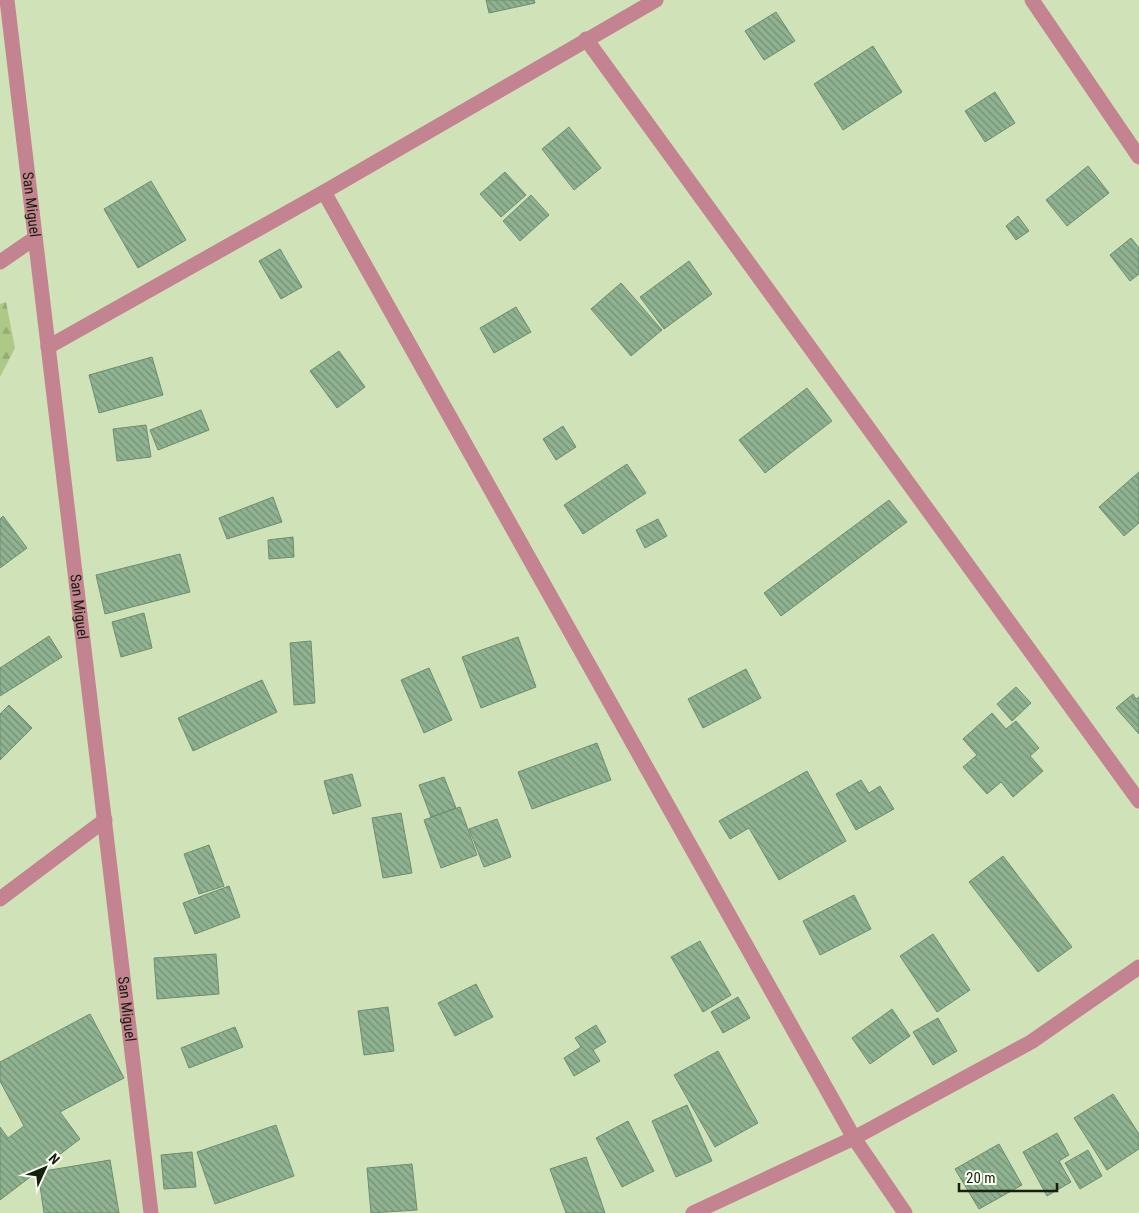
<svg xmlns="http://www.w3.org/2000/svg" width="1139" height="1213" viewBox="0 0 1139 1213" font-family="'Roboto Condensed',sans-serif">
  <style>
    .forest { fill: url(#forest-firs) }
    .building { fill: url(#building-back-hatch); stroke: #6d8e6f }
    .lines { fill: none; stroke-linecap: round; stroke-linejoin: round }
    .minor { stroke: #c48390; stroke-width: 15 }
    .labels { text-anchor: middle; stroke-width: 4.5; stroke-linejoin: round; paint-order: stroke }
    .street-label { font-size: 15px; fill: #191f0f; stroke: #f9fef1 }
  </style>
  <defs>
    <pattern id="forest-firs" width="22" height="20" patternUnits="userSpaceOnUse" patternTransform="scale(1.25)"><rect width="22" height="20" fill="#aec888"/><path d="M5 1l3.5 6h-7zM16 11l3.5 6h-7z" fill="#95ab74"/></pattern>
    <pattern id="building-back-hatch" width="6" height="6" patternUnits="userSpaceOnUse" patternTransform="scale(1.25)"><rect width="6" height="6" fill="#8fb291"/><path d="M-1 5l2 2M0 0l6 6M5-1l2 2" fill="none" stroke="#749075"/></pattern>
  </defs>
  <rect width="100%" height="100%" fill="#d0e3b8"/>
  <path class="forest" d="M6 302 15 348 0 377V304Z"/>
  <g class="building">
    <path d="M486 0H534L535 3 489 13Z"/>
    <path d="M776 12 795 41 764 60 745 31Z"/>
    <path d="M873 46 902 92 843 130 814 84Z"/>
    <path d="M995 92 1015 123 985 142 965 111Z"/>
    <path d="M569 127 601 168 574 190 542 149Z"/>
    <path d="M1088 166 1109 193 1067 226 1046 200Z"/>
    <path d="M505 172 526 195 501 217 480 194Z"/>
    <path d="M151 181 186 240 138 268 104 209Z"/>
    <path d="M531 195 549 215 520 241 503 221Z"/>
    <path d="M1018 216 1029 231 1016 240 1006 226Z"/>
    <path d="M1131 238 1139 248V274L1130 281 1110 255Z"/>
    <path d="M280 249 302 287 281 299 259 261Z"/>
    <path d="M689 261 712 294 664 329 640 297Z"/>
    <path d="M621 283 662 330 631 356 591 309Z"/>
    <path d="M516 307 531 332 494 353 480 328Z"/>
    <path d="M339 351 365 387 337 408 310 371Z"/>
    <path d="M152 357 163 395 99 413 89 375Z"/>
    <path d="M807 388 832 421 765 473 739 440Z"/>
    <path d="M201 410 209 430 158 450 150 430Z"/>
    <path d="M146 425 151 457 117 461 113 429Z"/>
    <path d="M563 426 576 447 556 460 543 439Z"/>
    <path d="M627 464 646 493 583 534 564 505Z"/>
    <path d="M1139 472V523L1124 536 1099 507Z"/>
    <path d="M273 497 282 522 227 539 219 518Z"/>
    <path d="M889 500 907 522 781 616 764 593Z"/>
    <path d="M3 516 27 548 0 568V519Z"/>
    <path d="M658 519 667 536 645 548 636 530Z"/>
    <path d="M293 537 294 557 269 559 268 540Z"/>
    <path d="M180 554 190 592 105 614 96 575Z"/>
    <path d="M144 613 152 648 121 657 112 622Z"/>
    <path d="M49 636 62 657 0 696V668Z"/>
    <path d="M518 637 536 687 481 708 462 657Z"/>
    <path d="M311 641 315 703 294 705 290 643Z"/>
    <path d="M429 668 452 720 424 733 401 680Z"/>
    <path d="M746 669 761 698 703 728 688 699Z"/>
    <path d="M262 680 277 712 193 751 178 718Z"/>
    <path d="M1016 687 1031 703 1012 721 997 704Z"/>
    <path d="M1133 694 1136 699 1139 697V734L1116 708Z"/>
    <path d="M9 705 32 728 0 760V714Z"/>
    <path d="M992 713 1006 729 1016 721 1039 748 1030 756 1043 771 1013 797 1001 782 987 794 963 767 977 755 963 739Z"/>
    <path d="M597 743 611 780 532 809 518 772Z"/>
    <path d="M807 771 846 841 779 880 749 828 730 839 719 821Z"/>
    <path d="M352 774 361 806 333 814 324 781Z"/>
    <path d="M444 777 456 808 431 817 419 785Z"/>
    <path d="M861 780 869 793 880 786 894 809 856 830 836 794Z"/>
    <path d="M460 807 477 855 441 868 424 820Z"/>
    <path d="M401 813 412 873 383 878 372 818Z"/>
    <path d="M497 819 511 857 484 867 469 829Z"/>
    <path d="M209 845 224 886 199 894 184 854Z"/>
    <path d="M1003 856 1072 947 1038 972 969 882Z"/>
    <path d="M229 886 240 917 195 934 183 903Z"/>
    <path d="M854 895 871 929 820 955 803 921Z"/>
    <path d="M933 934 970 990 937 1012 900 956Z"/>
    <path d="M700 941 731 995 703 1012 671 957Z"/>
    <path d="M216 954 219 994 157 999 154 958Z"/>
    <path d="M476 984 493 1017 455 1036 438 1003Z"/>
    <path d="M738 997 750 1018 723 1033 711 1012Z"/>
    <path d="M388 1007 394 1051 364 1055 358 1011Z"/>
    <path d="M892 1009 910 1036 870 1064 852 1038Z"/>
    <path d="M90 1014 124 1078 60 1112 80 1139 0 1200V1127L8 1138 24 1126 0 1081V1062Z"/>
    <path d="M938 1018 957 1051 933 1065 913 1032Z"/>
    <path d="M596 1025 606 1042 593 1050 600 1061 574 1076 564 1058 581 1047 575 1038Z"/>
    <path d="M235 1027 243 1047 189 1068 181 1048Z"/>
    <path d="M718 1051 758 1123 715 1147 674 1075Z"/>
    <path d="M1113 1094 1139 1134V1149L1107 1170 1074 1118Z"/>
    <path d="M687 1105 712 1161 676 1177 652 1121Z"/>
    <path d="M628 1121 654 1171 622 1187 596 1138Z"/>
    <path d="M276 1125 294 1176 215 1204 197 1152Z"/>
    <path d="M1057 1133 1069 1155 1059 1161 1071 1182 1047 1196 1023 1152Z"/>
    <path d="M999 1144 1022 1185 979 1209 955 1169Z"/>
    <path d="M1088 1150 1102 1176 1080 1189 1065 1163Z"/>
    <path d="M192 1152 196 1187 164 1189 161 1155Z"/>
    <path d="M586 1157 605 1213H566L550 1169Z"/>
    <path d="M110 1160 119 1213H44L38 1172Z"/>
    <path d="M412 1164 417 1210 371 1213 367 1168Z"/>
  </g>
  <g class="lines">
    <g class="minor">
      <path id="s1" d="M7 0 151 1213"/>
      <path d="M1032 0 1139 157"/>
      <path d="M586 39 1139 801"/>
      <path d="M324 192 854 1138 905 1213"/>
      <path d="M0 262 35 238"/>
      <path d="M48 347 324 192 656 0"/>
      <path d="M0 899 105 820"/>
      <path d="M693 1213 854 1138 1031 1042 1139 967"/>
    </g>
  </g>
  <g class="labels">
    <g class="street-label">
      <text dy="5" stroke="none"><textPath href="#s1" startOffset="206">San Miguel</textPath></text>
      <text dy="5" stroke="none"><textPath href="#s1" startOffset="611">San Miguel</textPath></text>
      <text dy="5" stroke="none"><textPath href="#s1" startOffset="1016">San Miguel</textPath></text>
    </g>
  </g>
  <g transform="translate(45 1168) rotate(46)" stroke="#f9fef1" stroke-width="4" paint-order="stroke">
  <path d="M0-4L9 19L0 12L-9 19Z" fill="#191f0f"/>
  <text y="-8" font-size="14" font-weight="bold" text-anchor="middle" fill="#191f0f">N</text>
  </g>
  <path d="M959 1183v8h98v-8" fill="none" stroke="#191f0f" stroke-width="2.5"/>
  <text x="966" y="1183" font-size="15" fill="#191f0f" stroke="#f9fef1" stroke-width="4" paint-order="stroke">20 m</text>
</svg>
